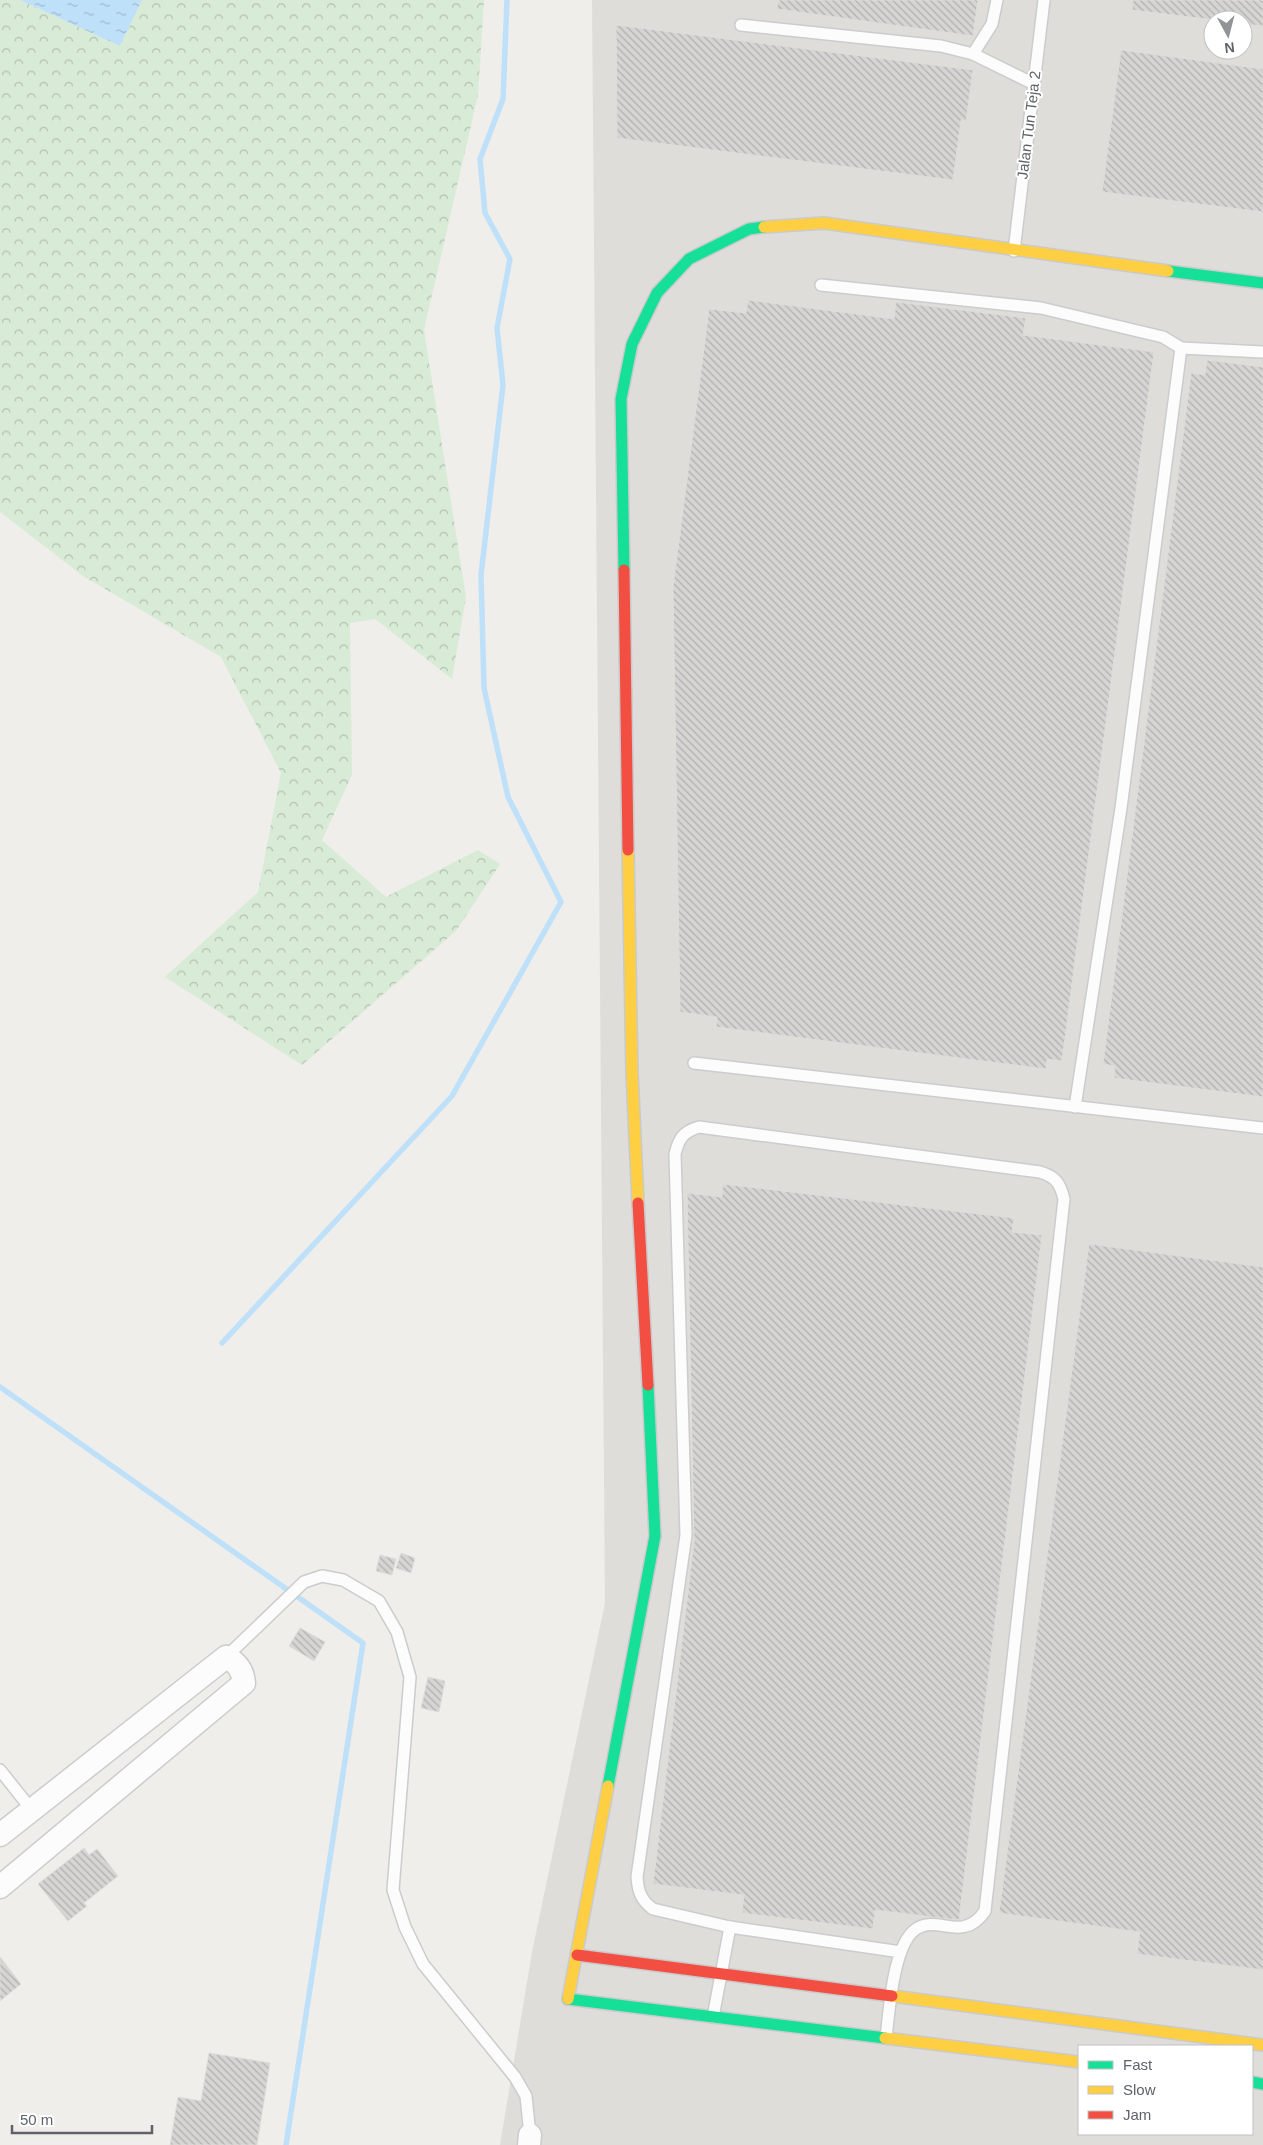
<svg xmlns="http://www.w3.org/2000/svg" width="1263" height="2145" viewBox="0 0 1263 2145" font-family="Arial,sans-serif">
  <style>
    .industrial { fill: #dfddda; fill-rule: evenodd }
    .forest { fill: url(#forest-crowns) }
    .water { fill: url(#water-ripples) }
    .lines { fill: none; stroke-linecap: round; stroke-linejoin: round }
    .stream { stroke: #bfe0f9; stroke-width: 5.5 }
    .building { fill: url(#building-back-hatch); stroke: #deddd9 }
    .lane-casing { stroke: #cbcccc; stroke-width: 14 }
    .street-casing { stroke: #cbcccc; stroke-width: 25 }
    .fast-casing { stroke: #cacacb; stroke-width: 14 }
    .slow-casing { stroke: #cacacb; stroke-width: 14 }
    .jam-casing { stroke: #cacacb; stroke-width: 14 }
    .lane { stroke: #fdfcfc; stroke-width: 11 }
    .street { stroke: #fdfcfc; stroke-width: 22 }
    .fast { stroke: #16e098; stroke-width: 11 }
    .slow { stroke: #ffcf43; stroke-width: 11 }
    .jam { stroke: #f24e42; stroke-width: 11 }
    .labels { text-anchor: middle; stroke-width: 4; stroke-linejoin: round; paint-order: stroke }
    .street-label { font-size: 15px; fill: #5f6368; stroke: #fff }
  </style>
  <defs>
    <pattern id="forest-crowns" width="20" height="18" patternUnits="userSpaceOnUse" patternTransform="scale(1.25)"><rect width="20" height="18" fill="#d8ebd6"/><path d="M2 6a3 3 0 1 1 6 0M12 15a3 3 0 1 1 6 0" fill="none" stroke="#b2c2b1"/></pattern>
    <pattern id="water-ripples" width="26" height="14" patternUnits="userSpaceOnUse" patternTransform="scale(1.25)"><rect width="26" height="14" fill="#bfe0f9"/><path d="M2 4q2-2 4 0t4 0M15 11q2-2 4 0t4 0" fill="none" stroke="#9eb9cd"/></pattern>
    <pattern id="building-back-hatch" width="6" height="6" patternUnits="userSpaceOnUse" patternTransform="scale(1.25)"><rect width="6" height="6" fill="#d6d5d3"/><path d="M-1 5l2 2M0 0l6 6M5-1l2 2" fill="none" stroke="#b1b0af"/></pattern>
  </defs>
  <rect width="100%" height="100%" fill="#efeeea"/>
  <path class="industrial" d="M592 0H1263V2145H500L532 1952 605 1603ZM1213 20H1243V50H1213ZM1079 2046H1252V2134H1079Z"/>
  <path class="forest" d="M0 0H20L120 46 142 0H484L478 95 424 330 466 597 452 679 375 619 350 623 352 775 322 840 386 897 478 850 500 864 456 931 302 1065 165 977 258 892 281 773 221 657 83 576 0 512Z"/>
  <path class="water" d="M20 0H142L120 46Z"/>
  <g class="lines">
    <g class="stream">
      <path d="M222 1343 452 1096 561 902 508 797 484 688 481 575 503 385 497 328 510 259 485 213 480 159 503 99 507 0"/>
      <path d="M0 1387 363 1643 286 2145"/>
    </g>
  </g>
  <g class="building">
    <path d="M778 0H978L973 36 777 9Z"/>
    <path d="M1133 0H1263V26L1243 24V20H1214L1132 10Z"/>
    <path d="M616 25 973 70 966 121 961 120 953 180 617 138Z"/>
    <path d="M1121 50 1263 69V212L1102 192Z"/>
    <path d="M748 300 894 319 896 302 1026 318 1023 335 1154 352 1062 1061 1047 1059 1046 1069 716 1027 717 1017 680 1012 673 587 709 309 746 313Z"/>
    <path d="M1207 360 1263 367V1097L1114 1078 1115 1066 1103 1064 1191 373 1205 375Z"/>
    <path d="M723 1184 1014 1218 1012 1232 1042 1235 959 1920 875 1910 873 1929 742 1913 744 1895 653 1884 694 1542 687 1193 722 1197Z"/>
    <path d="M1089 1244 1263 1267V1970L1137 1954 1140 1932 999 1913Z"/>
    <path d="M401 1553 415 1558 411 1573 396 1568Z"/>
    <path d="M380 1555 396 1559 392 1575 376 1571Z"/>
    <path d="M300 1628 325 1642 314 1661 289 1646Z"/>
    <path d="M428 1677 445 1681 439 1712 421 1708Z"/>
    <path d="M84 1848 89 1855 97 1849 118 1876 84 1903 87 1906 68 1921 38 1884Z"/>
    <path d="M0 1957 21 1984 0 2001Z"/>
    <path d="M209 2053 270 2063 257 2145H170L178 2097 201 2101Z"/>
  </g>
  <g class="lines">
    <g class="lane-casing">
      <g id="lane">
        <path d="M741 25 941 46 973 54 1034 84"/>
        <path d="M973 54 992 24 997 0"/>
        <path d="M1014 251 1044 0"/>
        <path d="M821 285 1041 308 1163 337 1181 348 1121 808 1075 1107"/>
        <path d="M1181 348 1263 352"/>
        <path d="M694 1063 1263 1128"/>
        <path d="M226 1657 304 1582 322 1576 343 1580 379 1601 397 1632 410 1677 393 1890 405 1927 423 1964 515 2077 526 2096 530 2135"/>
        <path d="M0 1770 31 1809"/>
        <path d="M713 2017 730 1927"/>
        <path d="M886 2038C889 2013 893 1944 916 1929 939 1914 962 1944 985 1911L1064 1199C1060 1183 1056 1177 1040 1172L699 1127C683 1132 679 1138 675 1154L686 1535 637 1877C638 1892 641 1900 653 1909L730 1927 901 1952"/>
      </g>
    </g>
    <g class="street-casing">
      <g id="street">
        <path d="M0 1835 226 1657C238 1663 243 1671 244 1683L0 1887"/>
        <path d="M529 2145 530 2135"/>
      </g>
    </g>
    <g class="fast-casing">
      <g id="fast">
        <path d="M1168 271 1263 283"/>
        <path d="M624 570 621 399 632 344 657 293 689 259 749 229 764 227"/>
        <path d="M608 1786 655 1536 648 1385"/>
        <path d="M568 1999 885 2038"/>
        <path d="M1252 2082 1263 2084"/>
      </g>
    </g>
    <g class="slow-casing">
      <g id="slow">
        <path d="M764 227 824 223 1168 271"/>
        <path d="M628 850 632 1073 638 1203"/>
        <path d="M892 1996 1263 2045"/>
        <path d="M568 1999 608 1786"/>
        <path d="M885 2038 1079 2062"/>
      </g>
    </g>
    <g class="jam-casing">
      <g id="jam">
        <path d="M624 570 628 850"/>
        <path d="M638 1203 648 1385"/>
        <path d="M577 1955 892 1996"/>
      </g>
    </g>
    <use href="#lane" class="lane"/>
    <use href="#street" class="street"/>
    <use href="#fast" class="fast"/>
    <use href="#slow" class="slow"/>
    <use href="#jam" class="jam"/>
  </g>
  <g class="labels">
    <g class="street-label">
      <text transform="translate(1029 125) rotate(-83)" y="5">Jalan Tun Teja 2</text>
    </g>
  </g>
  <rect x="1078" y="2045" width="175" height="90" fill="#ffffff" stroke="#bfc1c3"/>
  <rect x="1088" y="2061" width="25" height="8" fill="#16e098" stroke="#bfc1c3"/>
  <text x="1123" y="2070" font-size="15" fill="#5f6368">Fast</text>
  <rect x="1088" y="2086" width="25" height="8" fill="#ffcf43" stroke="#bfc1c3"/>
  <text x="1123" y="2095" font-size="15" fill="#5f6368">Slow</text>
  <rect x="1088" y="2111" width="25" height="8" fill="#f24e42" stroke="#bfc1c3"/>
  <text x="1123" y="2120" font-size="15" fill="#5f6368">Jam</text>
  <g transform="translate(1228 35) rotate(173)"><circle r="24" fill="#ffffff" stroke="#bfc1c3"/>
  <path d="M0-4L9 19L0 12L-9 19Z" fill="#919496"/>
  <text y="-8" font-size="14" font-weight="bold" text-anchor="middle" fill="#5f6368">N</text>
  </g>
  <path d="M12 2125v8h140v-8" fill="none" stroke="#5f6368" stroke-width="2.5"/>
  <text x="20" y="2125" font-size="15" fill="#5f6368" stroke="#ffffff" stroke-width="4" paint-order="stroke">50 m</text>
</svg>
